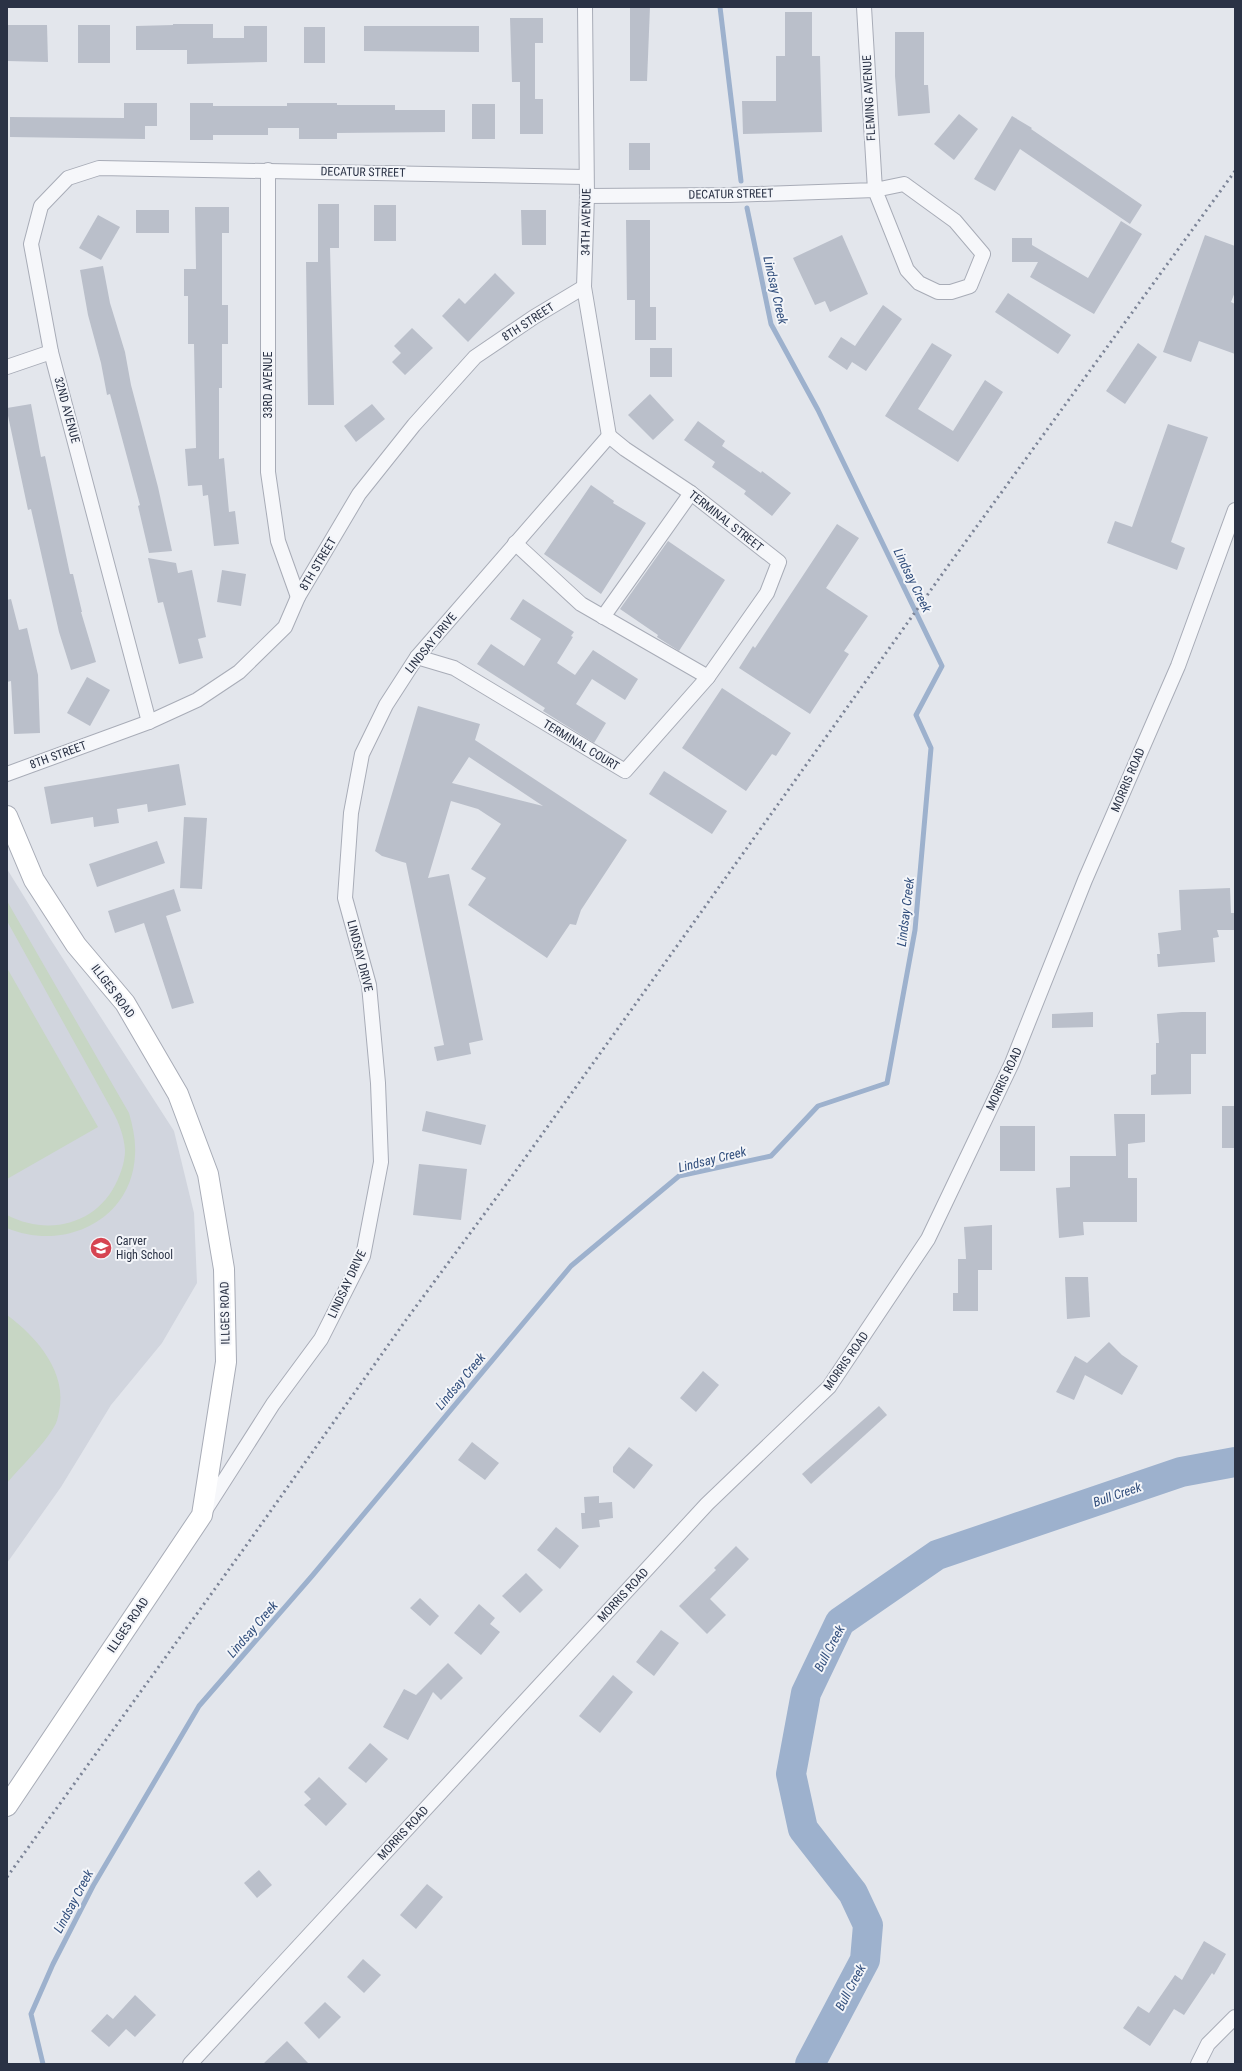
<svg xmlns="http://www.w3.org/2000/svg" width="1242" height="2071" viewBox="0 0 1242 2071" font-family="'Roboto Condensed',sans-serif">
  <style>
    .built { fill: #d1d5de }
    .green { fill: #c7d6c4 }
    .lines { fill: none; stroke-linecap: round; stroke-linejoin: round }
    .stream { stroke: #9db1cd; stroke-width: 5 }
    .river { stroke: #9db1cd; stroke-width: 30 }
    .building { fill: #babfca; fill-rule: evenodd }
    .street-casing { stroke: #a8acb7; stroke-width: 16 }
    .secondary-casing { stroke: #a8acb7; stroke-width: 22 }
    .street { stroke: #f6f7fa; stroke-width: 14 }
    .secondary { stroke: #fff; stroke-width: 20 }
    .rail { stroke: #7c8497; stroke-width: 3; stroke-dasharray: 2 4; stroke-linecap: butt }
    .labels { text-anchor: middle; stroke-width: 4; stroke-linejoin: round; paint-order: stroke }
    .street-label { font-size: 12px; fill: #2a3245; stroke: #f3f5f9 }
    .poi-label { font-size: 12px; fill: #2a3245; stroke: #f3f5f9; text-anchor: start }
    .water-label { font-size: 13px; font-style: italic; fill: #314e7c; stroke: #f3f5f9 }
  </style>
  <rect width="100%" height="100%" fill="#e3e6ec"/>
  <path class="built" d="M7 869 49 937 174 1131 194 1213 197 1283 162 1343 111 1405 61 1487 7 1563Z"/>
  <g class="green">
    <path d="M7 901 129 1113C133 1127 136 1141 135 1155 132 1221 63 1252 7 1228V1215C49 1237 99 1224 118 1179 122 1170 125 1160 125 1150 124 1136 119 1123 113 1112L7 921Z"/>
    <path d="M7 968 98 1127 7 1179Z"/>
    <path d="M7 1315C37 1337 68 1373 59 1412 58 1416 57 1423 54 1427 42 1447 22 1465 7 1483Z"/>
  </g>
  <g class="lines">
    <g class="stream">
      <path d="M720 7 741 181"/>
      <path d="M43 2064 31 2014 53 1964 93 1886 199 1706 312 1576 571 1266 679 1176 771 1156 818 1106 887 1083 915 930 931 748 916 715 942 666 818 410 771 324 747 208"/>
    </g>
    <path class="river" d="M810 2064 865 1960 868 1925 853 1893 803 1829 791 1774 806 1693 840 1622 937 1555 1181 1472 1235 1462"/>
  </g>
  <g class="building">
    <path d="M630 7H650L647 81H630Z"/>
    <path d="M785 12H812V56H820L822 132 743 134 742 101H776V56H785Z"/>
    <path d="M510 18H543V43H535V99H543V134H520V82H512Z"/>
    <path d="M173 24H213V38H244V26H267V62L187 64V50H136V26L173 25Z"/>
    <path d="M7 25H47L48 62 7 61Z"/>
    <rect x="78" y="25" width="32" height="38"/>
    <path d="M364 26H479V52L364 51Z"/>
    <rect x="304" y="27" width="21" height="36"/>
    <path d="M895 32H924V85H928L930 113 898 116 895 76Z"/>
    <path d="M124 103H157V126H145V139L10 137V117L124 118Z"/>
    <path d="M190 103H213V106H287V103H337V105H395V110H445V132L337 133V139H299V128H268V135H213V140H190Z"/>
    <rect x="472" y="104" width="23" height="35"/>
    <path d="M959 114 978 129 954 160 934 144Z"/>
    <path d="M1012 116 1032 128 1031 129 1142 205 1130 224 1020 149 995 191 974 179Z"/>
    <rect x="629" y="143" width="21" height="27"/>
    <path d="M318 204H339V248H330L334 405H308L306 262H318Z"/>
    <rect x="374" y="205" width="22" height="36"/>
    <path d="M195 207H229V233H222V305H228V344H222V388H219V459L224 458 229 512 235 511 239 544 214 546 208 495 203 496 202 485 188 486 185 449 196 448 194 344H188V296H184V269H196Z"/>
    <rect x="136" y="210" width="33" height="23"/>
    <path d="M521 210H546V245H522Z"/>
    <path d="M98 215 120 227 101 260 79 248Z"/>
    <path d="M626 220H650V307H656V340H635V300H627Z"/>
    <path d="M1121 221 1142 234 1094 314 1030 277 1038 262H1012V238H1032V245L1088 278Z"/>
    <path d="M842 235 868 294 830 312 825 301 815 305 793 258Z"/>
    <path d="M1205 235 1235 246V292L1231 302 1235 304V354L1199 341 1191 362 1163 352Z"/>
    <path d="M103 266 110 303 125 352 131 385 158 487 172 551 149 553 138 506 140 505 110 394 107 395 101 363 88 315 80 270Z"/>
    <path d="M495 273 515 293 468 342 442 316 459 298 465 304Z"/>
    <path d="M1008 293 1071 335 1058 354 995 312Z"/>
    <path d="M883 305 902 319 866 371 852 362 847 370 828 357 841 337 855 346Z"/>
    <path d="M412 328 433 348 405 375 392 362 401 353 394 346Z"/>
    <path d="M932 343 952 355 918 409 953 431 985 380 1003 392 958 462 885 416Z"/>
    <path d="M1138 343 1157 357 1125 404 1106 391Z"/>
    <rect x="650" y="348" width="22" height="29"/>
    <path d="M650 394 674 420 653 440 628 415Z"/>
    <path d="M31 404 41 457 45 456 70 574H73L82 612H81L96 662 71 670 59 632 31 509 28 510 7 411V408Z"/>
    <path d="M372 404 385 419 356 442 344 426Z"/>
    <path d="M698 421 725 441 722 446 761 473 762 471 791 493 772 516 744 494 746 491 712 467 715 462 684 440Z"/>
    <path d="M1168 424 1208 437 1171 542 1185 548 1177 570 1107 543 1115 521 1132 527Z"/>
    <path d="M591 485 614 501 613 503 646 523 601 594 544 554Z"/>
    <path d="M837 524 859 538 826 588 868 616 844 651 849 654 810 714 739 668 753 646 755 648Z"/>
    <path d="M668 541 725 580 679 651 657 637 658 635 620 609Z"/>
    <path d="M148 558 176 563 178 573 192 570 206 637 198 639 203 658 179 664 163 602 158 603Z"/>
    <path d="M222 570 246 574 241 606 217 602Z"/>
    <path d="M11 599 19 630 27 628 38 675 40 733 14 734 11 681 7 682V600Z"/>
    <path d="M523 599 574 632 571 636 573 637 557 663 575 675 593 650 638 679 625 700 592 679 576 704 606 723 594 743 543 711 545 708 477 664 491 644 524 666 541 639 510 619Z"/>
    <path d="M87 677 110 690 90 726 67 713Z"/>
    <path d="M722 688 791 733 776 756 772 754 746 791 682 748Z"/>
    <path d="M418 706 480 724 475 740 627 840 581 910 576 925 570 924 547 958 468 905 486 878 471 869 501 824 478 809 451 801 428 878 449 874 483 1040 469 1043 471 1054 437 1061 434 1047 444 1045 406 863 382 856 375 851ZM469 757 543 806 452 783Z"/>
    <path d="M179 764 186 805 148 812 147 804 117 809 119 823 94 827 93 817 51 824 44 787Z"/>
    <path d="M664 771 727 811 712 834 649 794Z"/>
    <path d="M184 817 207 818 202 889 180 888Z"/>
    <path d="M157 841 165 863 97 887 89 864Z"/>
    <path d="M1230 888 1231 913H1235V930H1217L1219 937 1213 938 1215 962 1158 967 1157 954H1160L1158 933 1181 930 1179 890Z"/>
    <path d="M174 889 181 911 166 916 194 1003 172 1009 144 923 115 933 108 911Z"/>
    <path d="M1093 1012V1027L1052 1028V1014Z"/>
    <path d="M1182 1012H1206V1054H1191V1094L1151 1095V1075L1156 1074V1043H1159L1157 1014Z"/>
    <rect x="1222" y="1106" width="13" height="42"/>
    <path d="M426 1111 486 1125 481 1145 422 1131Z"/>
    <path d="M1114 1114H1145V1142L1128 1144V1178H1137V1222H1083L1084 1235 1059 1238 1056 1188 1070 1187V1156H1116Z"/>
    <rect x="1000" y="1126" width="35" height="45"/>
    <path d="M419 1164 467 1169 461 1220 413 1215Z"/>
    <path d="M992 1225V1270H978V1311H953V1293H958V1259H966L964 1227Z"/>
    <path d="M1065 1277H1088L1090 1317 1067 1319Z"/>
    <path d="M1109 1342 1122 1355 1138 1366 1122 1395 1085 1375 1074 1400 1056 1392 1075 1356 1087 1363Z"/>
    <path d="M703 1371 719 1385 696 1412 680 1398Z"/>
    <path d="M879 1406 887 1415 811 1484 802 1474Z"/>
    <path d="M472 1442 499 1463 485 1480 458 1460Z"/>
    <path d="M629 1447 653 1465 634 1489 613 1472V1467Z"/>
    <path d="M599 1496V1503L612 1502 613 1518 599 1520 600 1527 582 1529 581 1513H585L584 1497Z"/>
    <path d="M556 1527 579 1546 560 1569 537 1550Z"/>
    <path d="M736 1546 749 1559 710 1599 726 1615 707 1634 679 1606 716 1570 714 1568Z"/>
    <path d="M526 1573 543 1590 520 1613 502 1596Z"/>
    <path d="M420 1598 439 1616 430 1626 410 1608Z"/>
    <path d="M479 1604 495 1618 490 1624 500 1632 481 1655 454 1633Z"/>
    <path d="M661 1630 679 1643 654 1676 636 1662Z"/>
    <path d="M448 1663 463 1678 441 1700 433 1692 408 1740 383 1727 404 1689 416 1695Z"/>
    <path d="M613 1675 633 1692 600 1733 579 1716Z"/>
    <path d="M370 1743 388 1759 366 1783 348 1768Z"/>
    <path d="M319 1777 347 1804 326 1826 304 1805 311 1799 304 1792Z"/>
    <path d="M259 1870 272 1885 257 1898 244 1883Z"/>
    <path d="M427 1884 443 1897 416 1929 400 1915Z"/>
    <path d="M1204 1941 1226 1954 1214 1975 1212 1973 1184 2015 1174 2009 1150 2046 1123 2028 1138 2006 1149 2013 1175 1975 1182 1980Z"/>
    <path d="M363 1959 381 1975 364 1993 347 1977Z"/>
    <path d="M135 1995 156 2015 135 2037 126 2029 109 2047 91 2031 107 2014 113 2019Z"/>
    <path d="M325 2002 341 2017 319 2039 304 2023Z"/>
    <path d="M287 2041 309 2064H263Z"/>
  </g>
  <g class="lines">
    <g class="street-casing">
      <g id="street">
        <path d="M585 7 587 196 584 287 609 436"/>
        <path d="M268 170V472L278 541 298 597"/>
        <path d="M587 196 730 195 875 190 904 184 955 221 983 254 970 286 951 292H938L919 283 907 270 875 190 864 7"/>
        <path d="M7 367 51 352"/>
        <path d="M515 543 581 604 708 677"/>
        <path d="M603 617 691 493"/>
        <path d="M417 657 454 668 625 771 708 677 767 593 779 562 691 493 625 449 609 436"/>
        <path d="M149 722 51 352 31 244 41 206 68 178 99 168 586 177"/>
        <path d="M7 774 149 722 197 700 239 672 285 627 298 597 359 494 414 425 475 357 534 317 584 287"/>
        <path d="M206 1509 273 1404 321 1339 363 1256 381 1162 378 1083 369 985 345 898 351 813 362 754 386 705 417 657 609 436"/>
        <path d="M190 2064 707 1504 829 1387 928 1239 1012 1063 1085 880 1178 666 1235 510"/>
        <path d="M1198 2064 1208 2044 1235 2017"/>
      </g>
    </g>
    <g class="secondary-casing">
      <path id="secondary" d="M7 816 34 880 76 945 125 1003 178 1094 208 1174 224 1269 226 1362 202 1515 7 1806"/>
    </g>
    <use href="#street" class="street"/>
    <use href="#secondary" class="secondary"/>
    <path class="rail" d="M7 1877 248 1543 406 1320 505 1186 667 960 948 566 1235 171"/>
  </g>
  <defs>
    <g id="school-disc" transform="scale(1.15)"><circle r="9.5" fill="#d64451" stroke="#f3f5f9"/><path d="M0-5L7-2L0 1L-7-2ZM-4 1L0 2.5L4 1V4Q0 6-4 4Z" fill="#fff"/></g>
  </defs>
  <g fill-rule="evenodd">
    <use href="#school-disc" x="101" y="1248"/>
  </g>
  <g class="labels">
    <g class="street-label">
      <text transform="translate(869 98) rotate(-93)" y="4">FLEMING AVENUE</text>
      <text transform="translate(363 172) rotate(1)" y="4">DECATUR STREET</text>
      <text transform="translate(731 194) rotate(-1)" y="4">DECATUR STREET</text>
      <text transform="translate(586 222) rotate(-89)" y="4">34TH AVENUE</text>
      <text transform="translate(528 322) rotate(-33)" y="4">8TH STREET</text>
      <text transform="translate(268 385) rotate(-90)" y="4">33RD AVENUE</text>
      <text transform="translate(67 410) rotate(75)" y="4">32ND AVENUE</text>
      <text transform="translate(726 521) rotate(38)" y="4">TERMINAL STREET</text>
      <text transform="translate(318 564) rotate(-59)" y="4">8TH STREET</text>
      <text transform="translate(431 643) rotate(-51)" y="4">LINDSAY DRIVE</text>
      <text transform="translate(581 745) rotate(31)" y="4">TERMINAL COURT</text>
      <text transform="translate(58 755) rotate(-20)" y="4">8TH STREET</text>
      <text transform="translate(1128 780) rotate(-67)" y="4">MORRIS ROAD</text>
      <text transform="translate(360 956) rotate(76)" y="4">LINDSAY DRIVE</text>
      <text transform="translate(113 991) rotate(53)" y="4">ILLGES ROAD</text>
      <text transform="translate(1004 1079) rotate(-65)" y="4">MORRIS ROAD</text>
      <text transform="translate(347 1284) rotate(-65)" y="4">LINDSAY DRIVE</text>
      <text transform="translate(225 1313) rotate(-91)" y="4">ILLGES ROAD</text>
      <text transform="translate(846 1361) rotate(-55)" y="4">MORRIS ROAD</text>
      <text transform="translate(623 1595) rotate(-47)" y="4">MORRIS ROAD</text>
      <text transform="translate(128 1625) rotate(-56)" y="4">ILLGES ROAD</text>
      <text transform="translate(403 1833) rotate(-47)" y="4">MORRIS ROAD</text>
    </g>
    <g class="poi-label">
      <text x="116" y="1245">Carver<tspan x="116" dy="14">High School</tspan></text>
    </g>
    <g class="water-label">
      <text transform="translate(776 290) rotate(77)" y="5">Lindsay Creek</text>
      <text transform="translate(913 580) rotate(64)" y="5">Lindsay Creek</text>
      <text transform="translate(905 912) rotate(-83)" y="5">Lindsay Creek</text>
      <text transform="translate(712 1159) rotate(-14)" y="5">Lindsay Creek</text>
      <text transform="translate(460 1381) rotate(-50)" y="5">Lindsay Creek</text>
      <text transform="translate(1117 1494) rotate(-19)" y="5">Bull Creek</text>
      <text transform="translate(252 1629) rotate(-49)" y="5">Lindsay Creek</text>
      <text transform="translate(829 1648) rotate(-62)" y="5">Bull Creek</text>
      <text transform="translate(73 1901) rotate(-62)" y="5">Lindsay Creek</text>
      <text transform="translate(850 1987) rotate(-62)" y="5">Bull Creek</text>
    </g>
  </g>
  <rect width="1242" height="2071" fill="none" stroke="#2a3245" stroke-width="16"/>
</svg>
